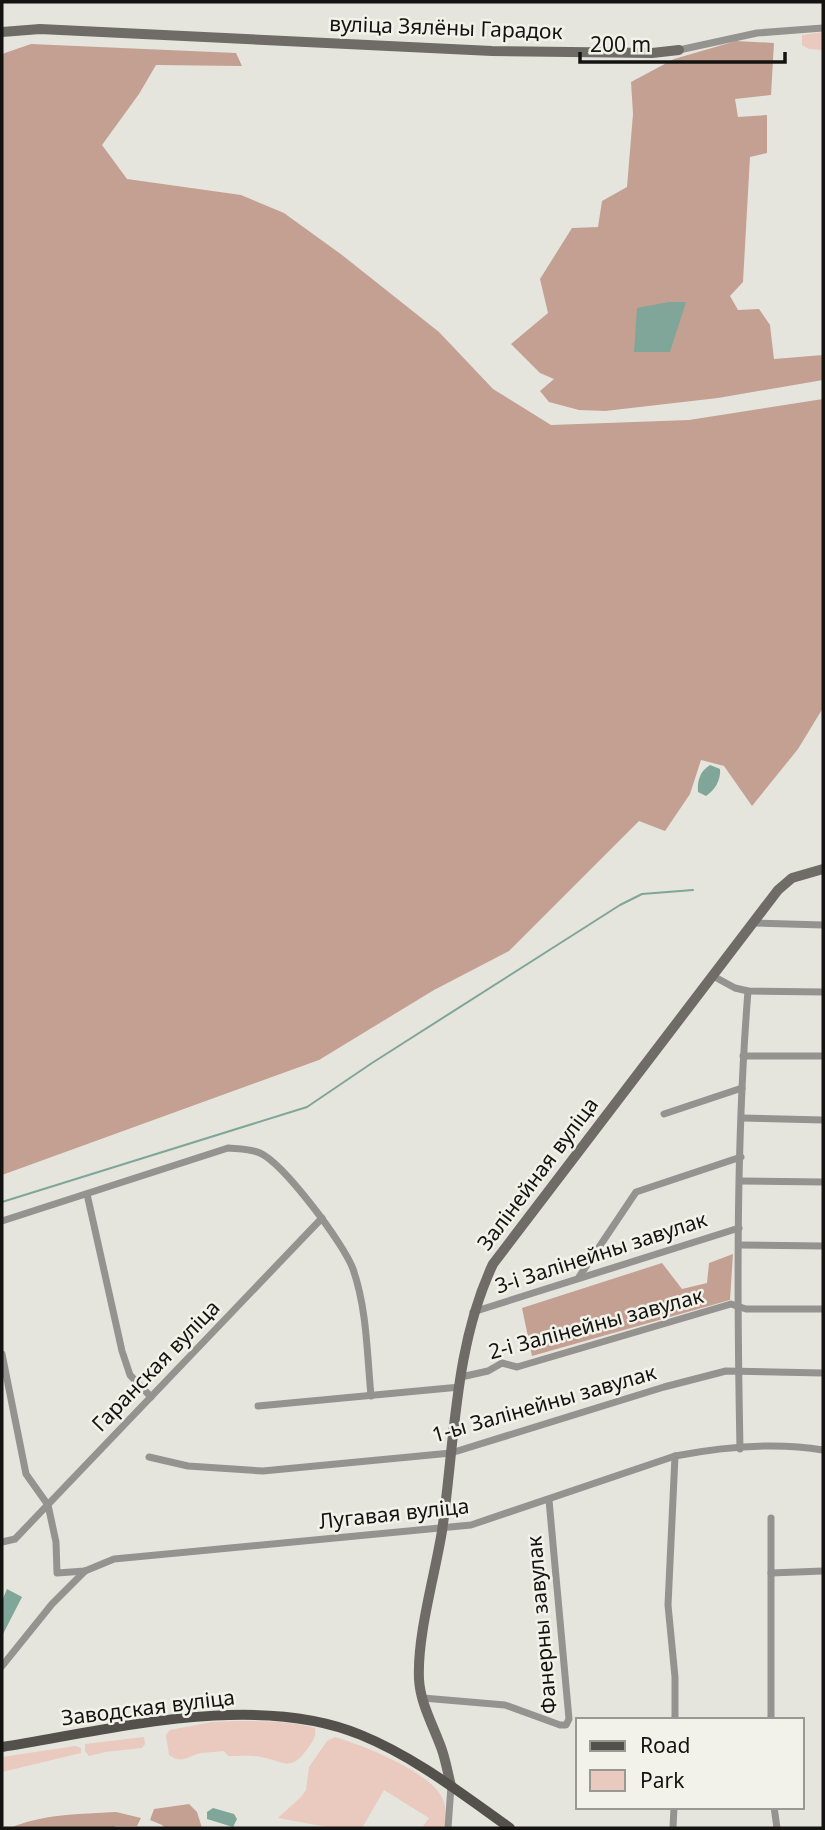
<svg xmlns="http://www.w3.org/2000/svg" width="825" height="1830" viewBox="0 0 825 1830" font-family="'Noto Sans',sans-serif">
  <style>
    .green { fill: #eac9be }
    .forest { fill: #c4a093 }
    .water { fill: #7fa698 }
    .lines { fill: none; stroke-linecap: round; stroke-linejoin: round }
    .stream { stroke: #7fa698; stroke-width: 2 }
    .street { stroke: #959390; stroke-width: 7 }
    .secondary { stroke: #6f6c68; stroke-width: 10 }
    .primary { stroke: #54514c; stroke-width: 10 }
    .labels { text-anchor: middle; stroke-width: 5; stroke-linejoin: round; paint-order: stroke }
    .street-label { font-size: 21px; fill: #131311; stroke: #f2f2ea }
  </style>
  <rect width="100%" height="100%" fill="#e5e5dd"/>
  <g class="green">
    <path d="M823 32V50L809 49 802 45V35Z"/>
    <path d="M237 1721C263 1721 290 1721 315 1728 316 1737 313 1741 308 1748 290 1773 285 1761 261 1757 250 1755 239 1756 228 1756L224 1751C217 1752 209 1752 201 1753 189 1755 183 1765 169 1755L166 1735 170 1730 212 1722Z"/>
    <path d="M144 1737 145 1744 142 1748 105 1752 89 1756 85 1751V1744Z"/>
    <path d="M335 1737C362 1745 428 1771 441 1796 447 1805 446 1818 444 1828H422L429 1818 384 1790 362 1828H332L278 1818 301 1797 306 1790 309 1767 327 1741Z"/>
    <path d="M75 1746 81 1748V1753L2 1772V1757Z"/>
  </g>
  <g class="forest">
    <path d="M736 41 774 43 771 95 735 99 738 117 767 115V153L750 157 743 282 730 296 738 310 759 309 770 325 774 359 823 355V380L718 398 605 411 579 410 549 402 540 391 554 379 540 373 511 344 548 313 540 279 572 228 598 227 602 201 627 187 633 114 631 82 674 59Z"/>
    <path d="M31 44 236 53 242 66 156 65 139 94 102 145 127 179 241 195 284 213 342 255 439 332 493 389 551 425 689 420 823 399V708L798 749 752 806 724 766 701 760 690 794 665 831 639 821 509 951 434 990 319 1060 2 1175V54Z"/>
    <path d="M733 1254 730 1300 532 1356 522 1308 662 1263 682 1289 707 1283 709 1263Z"/>
    <path d="M189 1804 197 1812 202 1828H165L162 1825 150 1820 154 1809Z"/>
    <path d="M116 1812 141 1818 137 1826H117L109 1828H10C42 1814 81 1814 116 1812Z"/>
  </g>
  <g class="water">
    <path d="M669 302H686L670 352H634L637 308Z"/>
    <path d="M710 765 720 769C721 780 715 790 706 796L698 792C697 781 700 771 710 765Z"/>
    <path d="M7 1589 22 1597 2 1636V1601Z"/>
    <path d="M213 1808 234 1814 237 1819 233 1827 207 1819V1812Z"/>
  </g>
  <g class="lines">
    <path class="stream" d="M2 1202 307 1107 372 1063 620 905 642 894 693 890"/>
    <g class="street">
      <path d="M679 50 757 33 823 28"/>
      <path d="M752 923 823 925"/>
      <path d="M713 976 735 988 748 991 823 992"/>
      <path d="M743 1056H823"/>
      <path d="M664 1114 742 1088"/>
      <path d="M742 1118 823 1120"/>
      <path d="M740 1181 823 1182"/>
      <path d="M87 1194 122 1351 130 1375 151 1397"/>
      <path d="M2 1221 228 1148C238 1149 251 1149 260 1153 284 1164 344 1244 353 1269 367 1309 367 1354 371 1396"/>
      <path d="M739 1245 823 1246"/>
      <path d="M579 1277 636 1192 741 1157"/>
      <path d="M473 1312 739 1228"/>
      <path d="M2 1354 26 1474 48 1505 56 1542 57 1573 85 1571 114 1559 471 1525 675 1456C722 1447 776 1442 823 1450"/>
      <path d="M461 1377 488 1371 502 1363 517 1367 731 1304 746 1309H823"/>
      <path d="M258 1406 460 1387"/>
      <path d="M740 1449C737 1296 736 1143 748 991"/>
      <path d="M675 1456 668 1605 675 1677V1720"/>
      <path d="M149 1457 188 1466 263 1471 451 1453 664 1387 726 1371 823 1373"/>
      <path d="M2 1542 15 1539 322 1218"/>
      <path d="M771 1573 823 1571"/>
      <path d="M2 1666 52 1604 85 1571"/>
      <path d="M423 1698 505 1705 560 1725H566L569 1719 549 1500"/>
      <path d="M771 1720V1518"/>
      <path d="M774 1807 777 1828"/>
      <path d="M448 1828 451 1786"/>
      <path d="M673 1828 674 1807"/>
    </g>
    <g class="secondary">
      <path d="M2 32 40 29 492 51 652 53 679 50"/>
      <path d="M451 1786C448 1774 446 1762 442 1750 434 1727 420 1703 419 1679 417 1635 435 1575 442 1531 455 1441 454 1347 493 1264L778 890 792 878 823 869"/>
    </g>
    <path class="primary" d="M2 1747C110 1730 256 1691 361 1735 415 1757 462 1794 510 1828"/>
  </g>
  <g class="labels">
    <g class="street-label">
      <text transform="translate(446 28) rotate(2)" y="7">вуліца Зялёны Гарадок</text>
      <text transform="translate(538 1174) rotate(-53)" y="7">Залінейная вуліца</text>
      <text transform="translate(601 1253) rotate(-18)" y="7">3-і Залінейны завулак</text>
      <text transform="translate(596 1324) rotate(-15)" y="7">2-і Залінейны завулак</text>
      <text transform="translate(156 1366) rotate(-46)" y="7">Гаранская вуліца</text>
      <text transform="translate(544 1404) rotate(-16)" y="7">1-ы Залінейны завулак</text>
      <text transform="translate(394 1514) rotate(-6)" y="7">Лугавая вуліца</text>
      <text transform="translate(542 1625) rotate(-95)" y="7">Фанерны завулак</text>
      <text transform="translate(148 1708) rotate(-7)" y="7">Заводская вуліца</text>
    </g>
  </g>
  <rect width="825" height="1830" fill="none" stroke="#131311" stroke-width="7"/>
  <rect x="576" y="1718" width="228" height="91" fill="#f2f2ea" stroke="#999993" stroke-width="2"/>
  <rect x="590" y="1741" width="35" height="10" fill="#54514c" stroke="#999993" stroke-width="2"/>
  <text x="640" y="1753" font-size="21" fill="#131311">Road</text>
  <rect x="590" y="1770" width="35" height="21" fill="#eac9be" stroke="#999993" stroke-width="2"/>
  <text x="640" y="1788" font-size="21" fill="#131311">Park</text>
  <path d="M580 52v10h205v-10" fill="none" stroke="#131311" stroke-width="3.5"/>
  <text x="590" y="52" font-size="21" fill="#131311" stroke="#f2f2ea" stroke-width="5" paint-order="stroke">200 m</text>
</svg>
